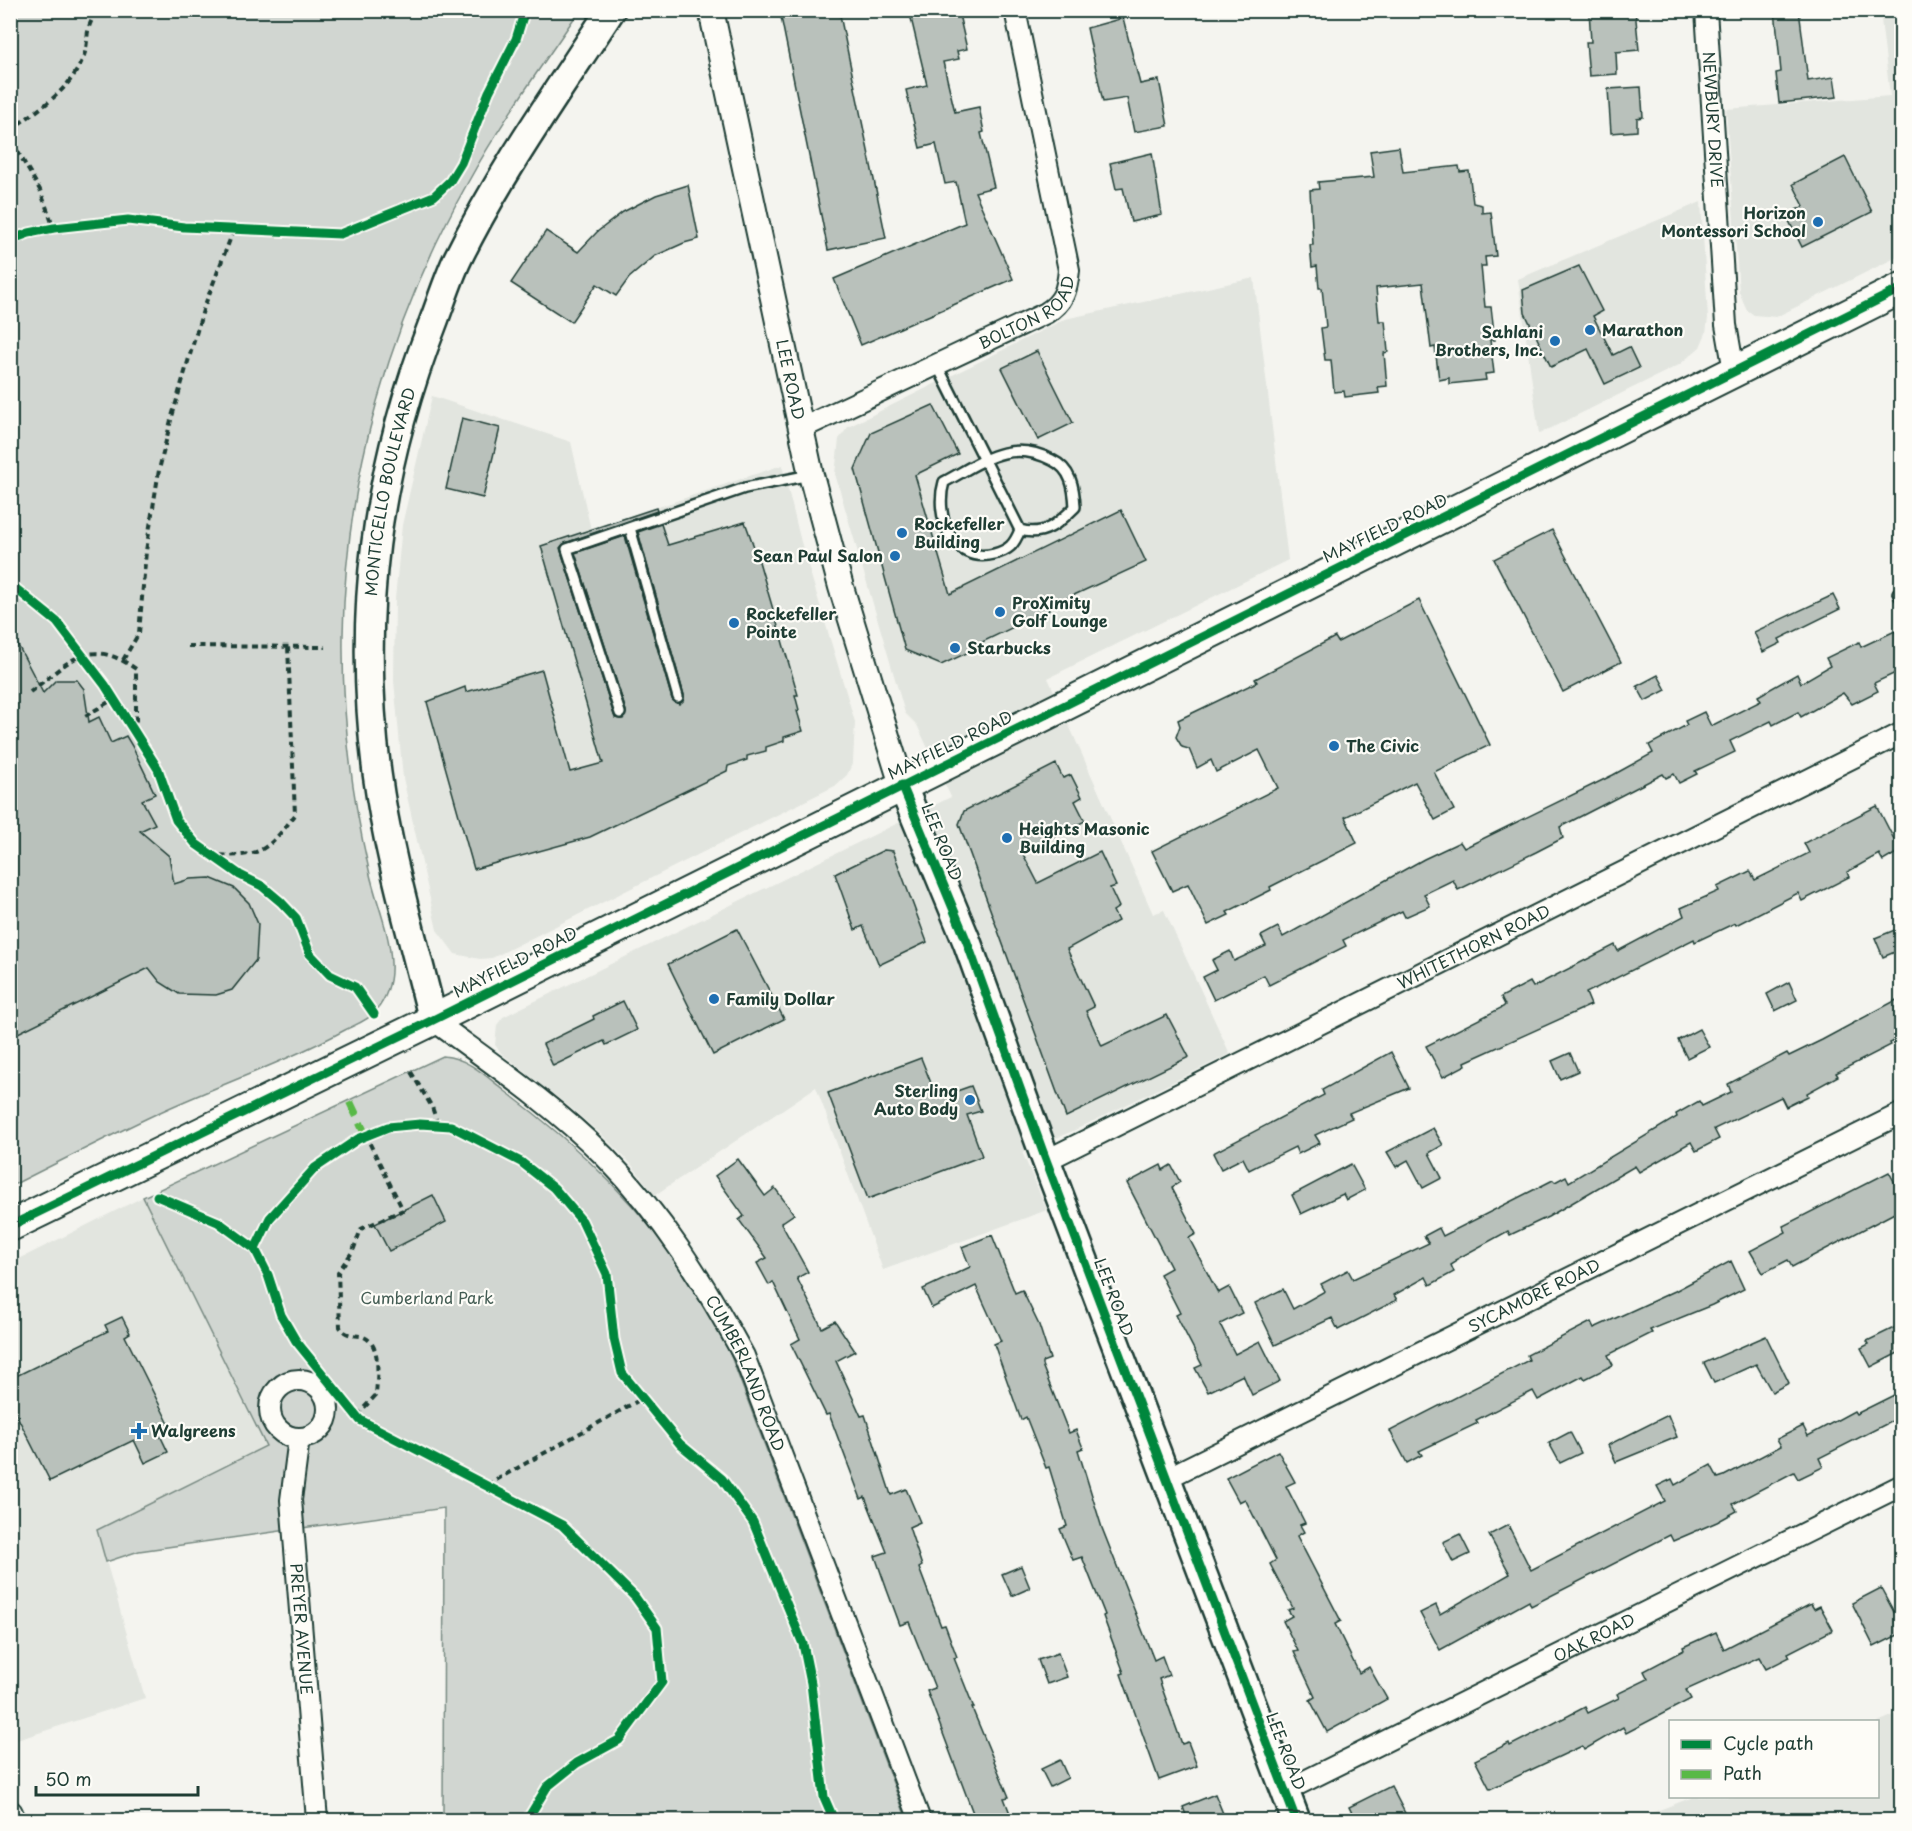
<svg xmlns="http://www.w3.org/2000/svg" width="1912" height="1831" viewBox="0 0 1912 1831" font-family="'Playpen Sans',sans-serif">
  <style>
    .built { fill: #e2e5df }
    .green { fill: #d1d6d1; stroke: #788a82; stroke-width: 1.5 }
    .building { fill: #b9c1bb; stroke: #1f3d34; stroke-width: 1.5 }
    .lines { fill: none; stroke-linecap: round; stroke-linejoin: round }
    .service-casing { stroke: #1f3d34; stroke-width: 14 }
    .minor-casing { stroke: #1f3d34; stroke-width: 24 }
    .tertiary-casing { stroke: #1f3d34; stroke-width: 28 }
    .secondary-casing { stroke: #1f3d34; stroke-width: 32 }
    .primary-casing { stroke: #1f3d34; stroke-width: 34 }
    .path { stroke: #1f3d34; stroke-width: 4; stroke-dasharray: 6 4.5; stroke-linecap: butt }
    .service { stroke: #fdfcf7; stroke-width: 9 }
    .minor { stroke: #fdfcf7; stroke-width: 20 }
    .tertiary { stroke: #fdfcf7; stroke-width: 24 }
    .secondary { stroke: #fdfcf7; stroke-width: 27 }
    .primary { stroke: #fdfcf7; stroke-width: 30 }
    .quiet { stroke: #58b947; stroke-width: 8; stroke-dasharray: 15 8; stroke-linecap: butt }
    .cycleway-casing { stroke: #fdfcf7; stroke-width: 13 }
    .cycleway { stroke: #00873e; stroke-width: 9 }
    .poi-dot { fill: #1f6fb2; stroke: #fdfcf7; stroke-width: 2 }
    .labels { text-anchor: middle; stroke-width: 4.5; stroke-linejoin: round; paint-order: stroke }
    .street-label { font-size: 16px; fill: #1f3d34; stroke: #fdfcf7 }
    .poi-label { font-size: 16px; font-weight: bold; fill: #1f3d34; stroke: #fdfcf7; text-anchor: start }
    .park-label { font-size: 16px; fill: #435c53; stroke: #fdfcf7 }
  </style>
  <rect width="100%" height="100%" fill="#f4f4ef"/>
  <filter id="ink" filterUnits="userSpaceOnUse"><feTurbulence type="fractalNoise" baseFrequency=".0167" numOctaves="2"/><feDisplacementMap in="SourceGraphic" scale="12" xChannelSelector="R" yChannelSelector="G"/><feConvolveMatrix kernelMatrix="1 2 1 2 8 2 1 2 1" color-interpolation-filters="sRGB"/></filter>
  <g filter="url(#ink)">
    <g class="built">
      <path d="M1880 11H1901V177L1897 150 1902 189 1901 255 1776 317 1754 315 1747 310 1739 292 1726 109 1890 96Z"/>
      <path d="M1701 202 1708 318 1706 333 1700 347 1679 365 1539 434 1518 279Z"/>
      <path d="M1254 278 1288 560 1048 678 1153 914 1164 910 1230 1054 1073 1131 1022 1152 1047 1210 883 1270 816 1087 655 1195 631 1164 603 1136 571 1108 501 1053 495 1045 497 1025 503 1017 511 1013 951 797 917 725 905 713 835 474 839 439 848 427 1065 319Z"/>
      <path d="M432 396 571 442 591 530 782 465 801 542 855 722 853 762 847 775 835 786 492 958 480 959 455 954 437 930 403 778 394 681 395 599 402 525Z"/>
      <path d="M143 1197 266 1447 97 1529 145 1698 11 1742V1263Z"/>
      <path d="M1901 1712V1820H1633L1693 1797 1878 1796V1722Z"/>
    </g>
    <g class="green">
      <path d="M10 11H579C541 67 500 124 467 184 390 321 345 478 343 635 342 714 351 793 369 870 375 900 390 931 391 963 392 980 387 997 376 1011 369 1020 355 1025 345 1030 284 1063 218 1085 156 1114 107 1137 59 1162 11 1186Z"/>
      <path d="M443 1056C468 1058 486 1076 505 1091 579 1146 648 1213 696 1291 709 1311 718 1332 729 1351L907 1820H443L444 1508 139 1551 106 1562 97 1530 266 1446 143 1197Z"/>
    </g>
    <g class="building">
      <path d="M810 10H839L886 238 828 250 781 17Z"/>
      <path d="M928 10H958L967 49 957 51 959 59 943 62 955 112 979 107 984 132 981 133 994 187 975 192 1013 279 861 345 834 279 965 223 956 182 945 184 936 144 920 148 906 90 927 85 910 14Z"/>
      <path d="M1589 10H1635L1639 50 1616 52 1617 74 1589 76 1586 42H1591Z"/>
      <path d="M1775 10H1799L1808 81 1834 77 1837 97 1779 103 1776 73 1781 72Z"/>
      <path d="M1123 18 1140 84 1159 80 1168 126 1134 132 1127 98 1103 102 1087 28Z"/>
      <path d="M1641 87 1643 117 1637 118V131L1611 133 1608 89Z"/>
      <path d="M1399 147 1403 172 1459 166 1460 172 1469 171 1473 203 1482 205V213L1491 212 1496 256 1485 257 1486 266H1481L1485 307H1491L1495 340H1490L1494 373 1485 374 1486 380 1449 384V378L1439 380 1435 347 1431 348 1423 283 1376 288 1379 321H1385L1388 352 1384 353 1387 386 1378 387 1379 393 1345 397 1344 391 1334 392 1331 360H1325L1321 328 1326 327 1322 288H1319L1317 266 1312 267 1310 245H1313L1310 190 1319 189 1318 182 1374 177 1370 151Z"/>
      <path d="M1152 153 1162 215 1131 222 1123 188 1116 189 1110 163Z"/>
      <path d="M1845 157 1872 212 1802 247 1786 215 1804 206 1793 184Z"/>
      <path d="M688 185 699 239 684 243 655 256 629 278 616 296 597 284 571 322 511 283 546 231 578 252 597 232 623 212 656 195Z"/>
      <path d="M1579 266 1602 311 1593 316 1613 355 1629 347 1639 368 1605 384 1588 349 1551 367 1525 313 1523 290Z"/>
      <path d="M1037 351 1073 423 1038 440 1002 368Z"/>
      <path d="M933 405 958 454 915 475 950 594 1121 510 1146 562 1048 607 1049 610 980 643 982 646 941 665 905 650 855 469 871 433Z"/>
      <path d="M462 418 500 428 483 498 446 489Z"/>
      <path d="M656 508 657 511 565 543 560 548 615 718 623 719 626 711 575 553 625 536 672 699 679 704 683 701 684 695 638 532 661 524 668 545 745 522 758 558 798 695H795L799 710 797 711 803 731 784 737V741L766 747V751L747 756V760L728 766 727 771 590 837 474 869 427 702 465 687 466 692 542 670 570 772 603 763 541 546Z"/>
      <path d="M1552 530 1621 662 1563 692 1494 559Z"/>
      <path d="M1833 595 1840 609 1779 639 1781 643 1763 652 1754 632Z"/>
      <path d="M1419 600 1490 745 1434 772 1454 810 1435 820 1415 782 1345 817 1357 843 1270 887 1271 890 1227 912 1229 915 1208 925 1188 884 1172 891 1152 851 1278 788 1259 750 1216 772 1211 760 1197 768 1189 749 1182 747 1176 737 1180 726 1178 720 1257 682 1255 679 1335 637 1338 642Z"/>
      <path d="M10 630 43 693 56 680H77L84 689 89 722 99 717 111 743 126 736 132 746 155 794 142 800 155 824 140 831 169 856 174 884 190 879 210 878 234 888 249 903 258 924 256 960 232 990 216 995 179 994 160 982 149 968 10 1037Z"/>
      <path d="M1895 631 1902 644V670L1874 683 1878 691 1852 704 1843 693 1801 717 1798 712 1773 725 1771 721 1730 741 1735 752 1695 771 1697 774 1679 783 1674 774 1666 778 1663 774 1560 827 1563 838 1536 852 1458 890 1453 880 1424 894 1430 906 1405 917 1402 911 1343 940 1346 946 1269 985 1264 975 1214 1000 1203 977 1217 970 1212 960 1230 951 1234 961 1266 946 1261 936 1278 927 1283 937 1424 859 1460 842 1464 848 1613 775 1653 753 1649 745 1687 725 1685 721 1704 712 1711 726 1761 701 1758 696 1797 674 1801 683 1830 666 1826 658 1859 642 1861 647Z"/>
      <path d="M1658 675 1666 690 1645 701 1637 686Z"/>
      <path d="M1056 764 1063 778 1071 775 1082 797 1075 801 1085 821 1022 852 1038 883 1100 852 1116 886 1110 888 1119 907 1113 911 1118 921 1067 949 1094 1007 1086 1011 1102 1046 1167 1015 1189 1057 1066 1117 959 824 964 811Z"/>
      <path d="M1877 806 1900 851 1883 861 1879 854 1847 872 1849 877 1802 901 1798 893 1736 925 1735 923 1695 942 1694 939 1586 993 1591 1005 1465 1062 1466 1065 1443 1077 1426 1046 1503 1007 1505 1005 1501 997 1530 982 1533 987 1615 945 1618 951 1684 916 1681 908 1719 891 1717 887 1750 871 1755 880 1809 853 1804 843Z"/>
      <path d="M884 850 893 851 927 942 879 965 863 926 855 930 835 874Z"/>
      <path d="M1902 927V949L1883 957 1875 938Z"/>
      <path d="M737 929 784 1019 713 1055 668 964Z"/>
      <path d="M1789 982 1797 1000 1775 1011 1767 994Z"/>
      <path d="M1902 997V1046L1898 1039 1890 1043 1891 1045 1836 1073 1838 1076 1807 1093 1808 1096 1786 1107 1781 1097 1714 1129 1719 1139 1696 1151 1691 1142 1639 1172 1635 1166 1548 1217 1510 1235 1508 1231 1455 1260 1456 1262 1451 1265 1454 1272 1430 1285 1426 1277 1394 1295 1397 1300 1338 1330 1332 1318 1275 1345 1255 1303 1283 1289 1293 1309 1325 1291 1321 1284 1348 1270 1353 1279 1429 1243 1424 1236 1439 1228 1443 1236 1553 1180 1555 1182 1566 1176 1569 1182 1677 1117 1676 1114 1699 1101 1702 1106 1731 1092 1728 1084 1787 1053 1789 1056 1822 1040Z"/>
      <path d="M623 1001 637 1030 606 1045 604 1041 553 1066 543 1044 594 1019 593 1016Z"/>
      <path d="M1699 1029 1709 1047 1687 1058 1678 1040Z"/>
      <path d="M1391 1052 1409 1088 1349 1113 1352 1118 1315 1135 1320 1143 1298 1154 1295 1147 1249 1170 1243 1158 1221 1169 1213 1153 1324 1095 1322 1090Z"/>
      <path d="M1570 1053 1578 1071 1560 1079 1552 1061Z"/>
      <path d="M921 1058 937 1098 971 1086 981 1111 967 1115 982 1156 868 1199 828 1093Z"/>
      <path d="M1433 1128 1443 1145 1429 1153 1442 1178 1423 1188 1408 1160 1396 1167 1387 1152Z"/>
      <path d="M738 1159 765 1196 775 1188 794 1214 781 1223 808 1272 797 1278 822 1328 835 1321 855 1351 836 1361 861 1416 865 1415 891 1495 906 1489 920 1522 909 1527 922 1566 919 1568 941 1626 945 1625 957 1657 954 1658 974 1708H972L1009 1797 1004 1798 1013 1821H976L927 1691 935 1688 909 1622 900 1625 887 1590 875 1556 887 1552 865 1497 861 1499 829 1414 826 1415 791 1344 800 1339 773 1282 769 1285 757 1263 767 1258 739 1220 744 1216 715 1176Z"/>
      <path d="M1351 1164 1365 1190 1346 1200 1343 1194 1301 1214 1292 1195Z"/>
      <path d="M1161 1165 1163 1170 1171 1165 1180 1182 1172 1187 1173 1190 1196 1234 1189 1238 1218 1293 1229 1287 1242 1313 1220 1324 1235 1354 1260 1341 1280 1381 1252 1395 1243 1375 1208 1392 1195 1368 1202 1365 1176 1315 1180 1313 1160 1274 1171 1268 1127 1183Z"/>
      <path d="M1889 1172 1902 1196V1209L1792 1267 1788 1260 1763 1273 1750 1251 1786 1232 1783 1226Z"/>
      <path d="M433 1195 446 1222 389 1251 375 1224Z"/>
      <path d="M992 1235 1015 1293 1022 1290 1039 1325 1050 1359 1042 1362V1365L1069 1433 1076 1430 1083 1448 1078 1450 1102 1528 1154 1660 1162 1656 1169 1675 1159 1679 1162 1688 1182 1744 1188 1742 1197 1766 1159 1780 1121 1674 1124 1673 1103 1616 1105 1615 1082 1557 1073 1560 1060 1529 1067 1526 1049 1467 1046 1468 1026 1417 1021 1420 994 1344 1001 1341 976 1286 932 1308 923 1289 970 1267 962 1247Z"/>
      <path d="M1731 1261 1744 1289 1712 1305 1650 1330 1652 1333 1608 1355 1613 1365 1585 1379 1583 1376 1538 1400 1533 1391 1476 1420 1478 1423 1419 1451 1422 1455 1407 1463 1390 1431 1529 1360 1527 1355 1591 1322 1594 1328 1675 1291Z"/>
      <path d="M122 1317 130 1333 125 1336 169 1424 157 1429 168 1452 145 1463 134 1440 50 1481 10 1402V1379L108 1331 105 1325Z"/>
      <path d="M1902 1324V1351L1871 1367 1861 1348 1869 1344 1867 1341Z"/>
      <path d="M1766 1336 1789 1383 1772 1392 1756 1364 1714 1383 1704 1363Z"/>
      <path d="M1902 1391V1416L1819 1458 1823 1467 1798 1479 1794 1472 1733 1504 1737 1511 1717 1522 1673 1541 1670 1535 1531 1606 1529 1601 1440 1650 1420 1613 1436 1605 1440 1614 1510 1574 1489 1535 1508 1525 1531 1570 1665 1501 1657 1486 1672 1479 1675 1485 1711 1465 1718 1478 1724 1476 1781 1446 1777 1439 1803 1426 1808 1436 1854 1411 1856 1414Z"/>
      <path d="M1668 1415 1677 1437 1616 1462 1608 1445Z"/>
      <path d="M1570 1432 1581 1453 1560 1463 1549 1443Z"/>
      <path d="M1278 1451 1295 1482 1286 1486 1305 1523 1300 1525 1304 1532 1297 1536 1341 1621 1335 1624 1359 1673 1369 1667 1387 1699 1327 1732 1310 1700 1315 1697 1294 1652 1298 1651 1283 1621 1292 1616 1288 1610 1293 1608 1270 1564 1276 1560 1245 1499 1239 1502 1226 1478Z"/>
      <path d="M1460 1534 1470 1554 1453 1562 1443 1542Z"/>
      <path d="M1021 1566 1030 1588 1012 1596 1002 1574Z"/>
      <path d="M1881 1588 1902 1627V1633L1874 1647 1852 1603Z"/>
      <path d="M1811 1604 1814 1609 1820 1606 1833 1630 1788 1653 1790 1657 1766 1669 1759 1657 1686 1690 1691 1699 1626 1733 1623 1727 1584 1750 1582 1746 1490 1789 1475 1760 1509 1743 1510 1746 1585 1707 1588 1713 1619 1698 1617 1694 1648 1679 1644 1671 1684 1650 1683 1647 1716 1632 1724 1649Z"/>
      <path d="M1058 1653 1067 1677 1047 1684 1038 1660Z"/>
      <path d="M1060 1760 1068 1778 1050 1787 1041 1769Z"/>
      <path d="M1391 1786 1409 1821H1356L1349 1807Z"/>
      <path d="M1215 1794 1224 1816 1214 1821H1188L1183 1807Z"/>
    </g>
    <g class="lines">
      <g class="service-casing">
        <g id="service">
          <path d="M937 365 1020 530C1044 537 1059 523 1075 507 1074 487 1071 469 1052 460 1009 438 982 462 944 482 934 515 952 565 994 554 1009 550 1014 545 1020 530"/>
          <path d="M630 528 678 697"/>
          <path d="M1898 593 1902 600"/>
          <path d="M620 713 567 549 745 488 810 475"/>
        </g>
      </g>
      <g class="minor-casing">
        <g id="minor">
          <path id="s1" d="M1706 10 1726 325 1734 371"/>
          <path id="s2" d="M800 429 1046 313C1064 302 1067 290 1069 270L1015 10"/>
          <path id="s3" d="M433 1020C491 1063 552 1104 604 1156 662 1215 705 1284 744 1356L920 1820"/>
          <path id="s4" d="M1047 1160 1902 733"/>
          <circle cx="299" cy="1409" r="29"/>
          <path id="s5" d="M299 1438 291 1500 317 1820"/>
          <path id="s6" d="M1167 1478 1902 1113"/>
          <path id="s7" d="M1285 1791 1902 1485"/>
        </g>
      </g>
      <g class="tertiary-casing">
        <g id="tertiary">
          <path id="s8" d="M711 10 811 475 841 587 902 785"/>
          <path d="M10 1813 13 1820"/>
        </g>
      </g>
      <g class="secondary-casing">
        <g id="secondary">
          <path d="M902 785 967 942 1043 1152 1296 1820"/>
          <path id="s9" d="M433 1020C413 938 388 856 377 773 357 614 375 472 433 323 441 302 448 279 458 258 501 171 558 91 611 10"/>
        </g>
      </g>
      <g class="primary-casing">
        <path id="primary" d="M10 1226 433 1020 1902 288"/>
      </g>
      <g class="path">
        <path d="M10 130C38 110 70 91 83 58 91 39 82 29 99 10"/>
        <path d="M10 143 14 145 40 190 54 228"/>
        <path d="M188 646 326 647"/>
        <path d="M123 660 139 633 146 551 159 470 171 420 203 310 234 229"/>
        <path d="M30 692C70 662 87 635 136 669V733"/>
        <path d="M85 716 114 699"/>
        <path d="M210 855C259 857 265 854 295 815L288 646"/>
        <path d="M411 1072 432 1107 438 1125"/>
        <path d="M157 1196 218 1222 255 1249"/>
        <path d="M357 1415 376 1395C377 1378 383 1340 360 1336 351 1335 345 1335 340 1327L338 1272 353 1251 361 1229 403 1210 366 1136"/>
        <path d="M487 1485 643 1398"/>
        <path d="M527 1820 547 1787 577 1763 619 1740 662 1682 657 1628 635 1597 562 1525 360 1420 296 1341 281 1315 268 1275 255 1249 270 1218 315 1168 358 1139 388 1127 420 1124 451 1126 521 1162 554 1188 582 1221 607 1274 614 1339 622 1373 680 1444 722 1479 753 1522 803 1644 811 1683 824 1797 834 1820"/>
      </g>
      <use href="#service" class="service"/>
      <use href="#minor" class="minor"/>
      <use href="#tertiary" class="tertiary"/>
      <use href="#secondary" class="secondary"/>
      <use href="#primary" class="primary"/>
      <path class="quiet" d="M350 1102 366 1136"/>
      <g class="cycleway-casing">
        <g id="cycleway">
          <path d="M10 240 29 233 54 228 128 220 184 227 340 234 434 196 450 181 461 163 489 92 516 39 525 10"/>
          <path d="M10 584 57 622 105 685 158 769 176 820 196 844 240 875 262 886 281 902 296 918 310 954 330 975 355 987 374 1014"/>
          <path d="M902 785 967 942 1043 1152 1296 1820"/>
          <path d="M157 1196 218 1222 255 1249"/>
          <path d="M10 1226 433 1020 1902 288"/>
          <path d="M527 1820 547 1787 577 1763 619 1740 662 1682 657 1628 635 1597 562 1525 360 1420 296 1341 281 1315 268 1275 255 1249 270 1218 315 1168 358 1139 388 1127 420 1124 451 1126 521 1162 554 1188 582 1221 607 1274 614 1339 622 1373 680 1444 722 1479 753 1522 803 1644 811 1683 824 1797 834 1820"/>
        </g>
      </g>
      <use href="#cycleway" class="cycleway"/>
    </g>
  </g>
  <g class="poi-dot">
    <circle cx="1818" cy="222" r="6"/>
    <circle cx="1590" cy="330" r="6"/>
    <circle cx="1555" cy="341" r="6"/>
    <circle cx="902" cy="533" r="6"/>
    <circle cx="895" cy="556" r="6"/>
    <circle cx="1000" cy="612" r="6"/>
    <circle cx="734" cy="623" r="6"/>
    <circle cx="955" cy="648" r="6"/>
    <circle cx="1334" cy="746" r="6"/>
    <circle cx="1007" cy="838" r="6"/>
    <circle cx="714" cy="999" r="6"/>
    <circle cx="970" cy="1100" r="6"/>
    <path d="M136 1422h6v6h6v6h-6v6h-6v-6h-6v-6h6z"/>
  </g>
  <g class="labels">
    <g class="street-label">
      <text dy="6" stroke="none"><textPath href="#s1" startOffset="110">NEWBURY DRIVE</textPath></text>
      <text dy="6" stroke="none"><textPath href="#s2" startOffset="258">BOLTON ROAD</textPath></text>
      <text dy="6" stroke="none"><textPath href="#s8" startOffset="378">LEE ROAD</textPath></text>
      <text dy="6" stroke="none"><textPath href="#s9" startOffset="537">MONTICELLO BOULEVARD</textPath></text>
      <text transform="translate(1385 528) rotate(-26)" y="6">MAYFIELD ROAD</text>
      <text transform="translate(950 745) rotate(-26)" y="6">MAYFIELD ROAD</text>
      <text transform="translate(942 842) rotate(68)" y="6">LEE ROAD</text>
      <text dy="6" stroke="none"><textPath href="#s4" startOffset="477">WHITETHORN ROAD</textPath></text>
      <text transform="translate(515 962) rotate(-27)" y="6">MAYFIELD ROAD</text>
      <text dy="6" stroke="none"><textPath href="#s6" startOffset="410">SYCAMORE ROAD</textPath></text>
      <text transform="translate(1114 1297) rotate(69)" y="6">LEE ROAD</text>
      <text dy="6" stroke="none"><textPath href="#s3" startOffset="480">CUMBERLAND ROAD</textPath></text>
      <text dy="6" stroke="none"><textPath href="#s5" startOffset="192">PREYER AVENUE</textPath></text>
      <text dy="6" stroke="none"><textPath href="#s7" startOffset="345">OAK ROAD</textPath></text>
      <text transform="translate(1286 1751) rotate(69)" y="6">LEE ROAD</text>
    </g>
    <g class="poi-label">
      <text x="1806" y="219" text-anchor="end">Horizon<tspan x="1806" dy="18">Montessori School</tspan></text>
      <text x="1602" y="336">Marathon</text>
      <text x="1543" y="338" text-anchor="end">Sahlani<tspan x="1543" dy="18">Brothers, Inc.</tspan></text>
      <text x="914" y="530">Rockefeller<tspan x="914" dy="18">Building</tspan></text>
      <text x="883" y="562" text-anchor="end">Sean Paul Salon</text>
      <text x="1012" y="609">ProXimity<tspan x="1012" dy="18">Golf Lounge</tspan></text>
      <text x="746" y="620">Rockefeller<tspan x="746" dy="18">Pointe</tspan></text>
      <text x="967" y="654">Starbucks</text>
      <text x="1346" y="752">The Civic</text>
      <text x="1019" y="835">Heights Masonic<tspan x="1019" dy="18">Building</tspan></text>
      <text x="726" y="1005">Family Dollar</text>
      <text x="958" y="1097" text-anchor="end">Sterling<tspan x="958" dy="18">Auto Body</tspan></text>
      <text x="151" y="1437">Walgreens</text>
    </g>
    <g class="park-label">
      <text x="427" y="1304">Cumberland Park</text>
    </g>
  </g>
  <rect width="1912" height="1831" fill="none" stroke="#fdfcf7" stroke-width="36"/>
  <rect x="18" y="18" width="1876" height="1795" fill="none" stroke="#1f3d34" stroke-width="2" filter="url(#ink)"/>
  <rect x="1669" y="1720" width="210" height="78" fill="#fdfcf7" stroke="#a4b0a9" stroke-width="1.5"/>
  <rect x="1681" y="1740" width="30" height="9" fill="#00873e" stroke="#a4b0a9" stroke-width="1.5"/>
  <text x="1723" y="1750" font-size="18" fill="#1f3d34">Cycle path</text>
  <rect x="1681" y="1770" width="30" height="9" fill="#58b947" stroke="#a4b0a9" stroke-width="1.5"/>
  <text x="1723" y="1780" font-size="18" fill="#1f3d34">Path</text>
  <path d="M36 1786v9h162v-9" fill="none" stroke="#1f3d34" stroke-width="3"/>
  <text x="45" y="1786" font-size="18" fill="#1f3d34" stroke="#fdfcf7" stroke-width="4.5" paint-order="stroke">50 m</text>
</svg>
